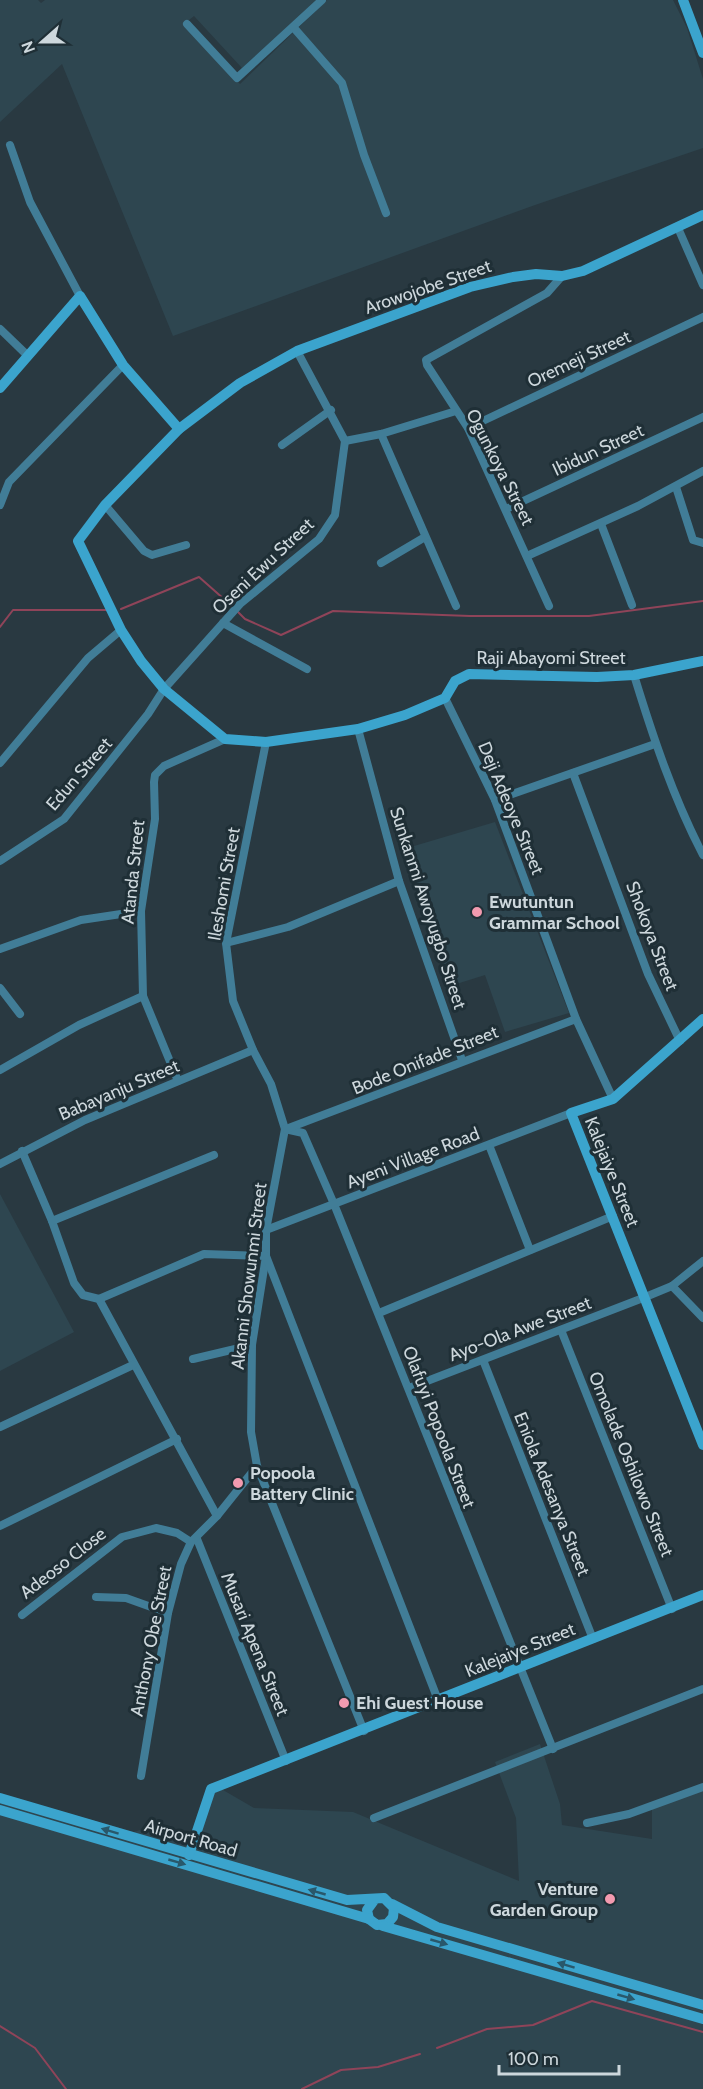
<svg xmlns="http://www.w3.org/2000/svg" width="703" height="2089" viewBox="0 0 703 2089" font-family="Cabin,sans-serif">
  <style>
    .built { fill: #2e4650 }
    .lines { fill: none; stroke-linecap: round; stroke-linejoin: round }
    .stream { stroke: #8f4459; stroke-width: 2 }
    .street { stroke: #417d97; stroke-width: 8 }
    .secondary { stroke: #3ba4cd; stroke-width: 10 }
    .oneway { fill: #29586b }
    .poi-dot { fill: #f29aaf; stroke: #1f2f36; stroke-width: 2 }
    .labels { text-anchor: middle; stroke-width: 6; stroke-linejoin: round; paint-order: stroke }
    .street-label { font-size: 18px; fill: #cdd7dc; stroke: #1f2f36 }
    .poi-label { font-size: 18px; font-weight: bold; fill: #cdd7dc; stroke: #1f2f36; text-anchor: start }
  </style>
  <rect width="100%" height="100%" fill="#293941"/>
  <g class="built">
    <path d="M0 0H38L41 3 45 0H318L242 68 194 16 184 24 240 84 327 0H673L687 28 703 79V148L535 205 173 336 62 64 0 122Z"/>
    <path d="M495 822 569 1013 505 1032 485 975 450 986 404 849Z"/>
    <path d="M0 1194 74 1332 0 1371Z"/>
    <path d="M540 1744 560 1804 562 1825 652 1839V1804L703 1789V2089H0V1794L134 1832 140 1830 194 1846 211 1783 254 1808 353 1812 519 1881 516 1818 495 1762Z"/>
  </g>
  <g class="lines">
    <g class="stream">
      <path d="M121 609 199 577 233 607"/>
      <path d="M237 611 245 619 281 635 333 611 470 616H589L703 601"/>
      <path d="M0 627 13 610H106"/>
      <path d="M0 2026 35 2048 66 2089"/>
      <path d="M437 2048 487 2029 533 2025 592 2001 703 2032"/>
      <path d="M302 2089 341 2070 378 2067 420 2054"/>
    </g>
    <g class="street">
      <path d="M187 24 237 78 322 0"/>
      <path d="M294 28 342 83 364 155 386 213"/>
      <path d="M10 145 30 202 80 296"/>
      <path d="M678 228 703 285"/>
      <path d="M0 329 27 355"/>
      <path d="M468 428 703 317"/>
      <path d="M381 434 456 606"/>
      <path d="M345 441 381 434 456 411"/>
      <path d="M282 445 331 410"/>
      <path d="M676 487 693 540 703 543"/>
      <path d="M0 505 9 482 123 365"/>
      <path d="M105 505 144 551 152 555 186 545"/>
      <path d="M506 509 703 417"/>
      <path d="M601 524 632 605"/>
      <path d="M527 556 638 506 703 471"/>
      <path d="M381 563 425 537"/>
      <path d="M549 606 468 428 427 365 426 360 547 293 562 276"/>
      <path d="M223 623 307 669"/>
      <path d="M634 675C653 737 673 797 703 855"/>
      <path d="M445 698 495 800 576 1019 613 1099"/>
      <path d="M358 729 399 881 462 1060"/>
      <path d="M266 742 226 943 233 1001 253 1050 271 1084 285 1129 266 1230V1256L252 1345 251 1432 257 1466 364 1731"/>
      <path d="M0 763 88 658 121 630"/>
      <path d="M573 773 648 974 680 1041"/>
      <path d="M495 800 655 744"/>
      <path d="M0 861 64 819 148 714 164 689 223 623 240 604 319 539 335 515 345 441 297 351"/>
      <path d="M226 943 288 927 399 881"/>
      <path d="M0 949 81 920 141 911"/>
      <path d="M0 988 20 1014"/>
      <path d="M0 1070 79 1025 143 996"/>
      <path d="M178 1081 143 996 141 911 155 819 154 782 155 775 164 766 225 739"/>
      <path d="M285 1129 303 1133 334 1204 553 1749"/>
      <path d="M286 1129 576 1019"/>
      <path d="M489 1145 530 1250"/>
      <path d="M22 1151 52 1221 74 1283 83 1295 99 1299 217 1516"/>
      <path d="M0 1164 85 1120 253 1050"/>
      <path d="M52 1221 214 1155"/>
      <path d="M266 1230 571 1113"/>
      <path d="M672 1286 703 1318"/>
      <path d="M99 1299 204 1254 266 1256 438 1700"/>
      <path d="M379 1313 613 1216"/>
      <path d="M561 1330 672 1609"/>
      <path d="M193 1359 252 1345"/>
      <path d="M483 1360 593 1639"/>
      <path d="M409 1388 643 1298 672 1286 703 1261"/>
      <path d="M0 1427 133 1365"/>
      <path d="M0 1526 177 1439"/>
      <path d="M197 1539 286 1761"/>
      <path d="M96 1597 126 1598 168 1613"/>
      <path d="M22 1615 122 1537 156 1528 177 1533 191 1542"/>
      <path d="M141 1776 168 1613 181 1564 191 1542 217 1516 257 1466"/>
      <path d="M374 1818 703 1689"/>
      <path d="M587 1823 629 1814 703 1787"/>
    </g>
    <g class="secondary">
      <path d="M683 0 703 53"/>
      <path d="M703 215 583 271 562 276 536 274 513 277 470 287 297 351 240 383 179 429 105 505 78 541 121 630 141 661 164 689 225 739 266 742 358 729 405 715 445 698 455 681 469 674 597 677 634 675 703 661"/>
      <path d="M0 388 80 296 123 365 179 429"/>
      <path d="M703 1019 613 1099 571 1113 703 1445"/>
      <path d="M0 1798 347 1900 384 1898 394 1908 393 1917 387 1924 377 1925 369 1919 367 1910 375 1899"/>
      <path d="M0 1810 369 1919"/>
      <path d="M189 1855 211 1789 703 1595"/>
      <path d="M392 1904 437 1927 703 2005"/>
      <path d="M383 1926 703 2019"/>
    </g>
  </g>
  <defs><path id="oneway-solid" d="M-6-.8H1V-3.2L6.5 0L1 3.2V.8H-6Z" transform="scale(1.5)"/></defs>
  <g class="oneway">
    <use href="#oneway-solid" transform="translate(110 1831) rotate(-163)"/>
    <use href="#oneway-solid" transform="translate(177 1862) rotate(16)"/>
    <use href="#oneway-solid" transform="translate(317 1892) rotate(-164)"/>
    <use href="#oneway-solid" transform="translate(439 1942) rotate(16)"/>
    <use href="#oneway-solid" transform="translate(566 1965) rotate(-163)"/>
    <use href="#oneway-solid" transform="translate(626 1997) rotate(16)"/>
  </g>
  <g class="poi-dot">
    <circle cx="477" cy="912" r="6"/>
    <circle cx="238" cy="1483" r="6"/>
    <circle cx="344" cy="1703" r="6"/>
    <circle cx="610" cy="1899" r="6"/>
  </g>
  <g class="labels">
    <g class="street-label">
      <text transform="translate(428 287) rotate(-19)" y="6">Arowojobe Street</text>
      <text transform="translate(579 359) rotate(-25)" y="6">Oremeji Street</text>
      <text transform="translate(598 450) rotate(-25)" y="6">Ibidun Street</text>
      <text transform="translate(500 467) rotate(63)" y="6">Ogunkoya Street</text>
      <text transform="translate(263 566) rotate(-43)" y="6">Oseni Ewu Street</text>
      <text x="551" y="664">Raji Abayomi Street</text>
      <text transform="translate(79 774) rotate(-49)" y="6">Edun Street</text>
      <text transform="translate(511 808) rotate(67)" y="6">Deji Adeoye Street</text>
      <text transform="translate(133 872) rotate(-84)" y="6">Atanda Street</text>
      <text transform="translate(224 884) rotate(-80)" y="6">Ileshomi Street</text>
      <text transform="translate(428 908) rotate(72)" y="6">Sunkanmi Awoyugbo Street</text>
      <text transform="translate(652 936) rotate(69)" y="6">Shokoya Street</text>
      <text transform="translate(425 1060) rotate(-22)" y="6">Bode Onifade Street</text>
      <text transform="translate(119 1090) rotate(-23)" y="6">Babayanju Street</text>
      <text transform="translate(413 1158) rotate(-21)" y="6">Ayeni Village Road</text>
      <text transform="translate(612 1172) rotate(68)" y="6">Kalejaiye Street</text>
      <text transform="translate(249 1276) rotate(-83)" y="6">Akanni Showunmi Street</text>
      <text transform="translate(520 1329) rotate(-21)" y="6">Ayo-Ola Awe Street</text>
      <text transform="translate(439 1427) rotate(69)" y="6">Olafuyi Popoola Street</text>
      <text transform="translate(631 1464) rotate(68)" y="6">Omolade Oshilowo Street</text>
      <text transform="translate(552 1494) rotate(68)" y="6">Eniola Adesanya Street</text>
      <text transform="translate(63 1563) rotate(-38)" y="6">Adeoso Close</text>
      <text transform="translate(151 1641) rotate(-79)" y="6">Anthony Obe Street</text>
      <text transform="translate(255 1644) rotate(68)" y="6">Musari Apena Street</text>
      <text transform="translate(520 1650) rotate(-22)" y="6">Kalejaiye Street</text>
      <text transform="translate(191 1838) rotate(16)" y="6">Airport Road</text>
    </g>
    <g class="poi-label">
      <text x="489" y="908">Ewutuntun<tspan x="489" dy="21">Grammar School</tspan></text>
      <text x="250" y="1479">Popoola<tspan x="250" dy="21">Battery Clinic</tspan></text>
      <text x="356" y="1709">Ehi Guest House</text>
      <text x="598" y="1895" text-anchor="end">Venture<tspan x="598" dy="21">Garden Group</tspan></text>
    </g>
  </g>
  <g transform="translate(42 42) rotate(249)" stroke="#1f2f36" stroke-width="4.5" paint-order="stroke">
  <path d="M0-4.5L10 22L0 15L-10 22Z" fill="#cdd7dc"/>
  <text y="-9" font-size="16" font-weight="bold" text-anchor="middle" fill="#cdd7dc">N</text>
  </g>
  <path d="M499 2065v9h120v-9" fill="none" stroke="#cdd7dc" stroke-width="3"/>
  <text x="508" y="2065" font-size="18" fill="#cdd7dc" stroke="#1f2f36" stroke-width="4.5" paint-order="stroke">100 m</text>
</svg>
